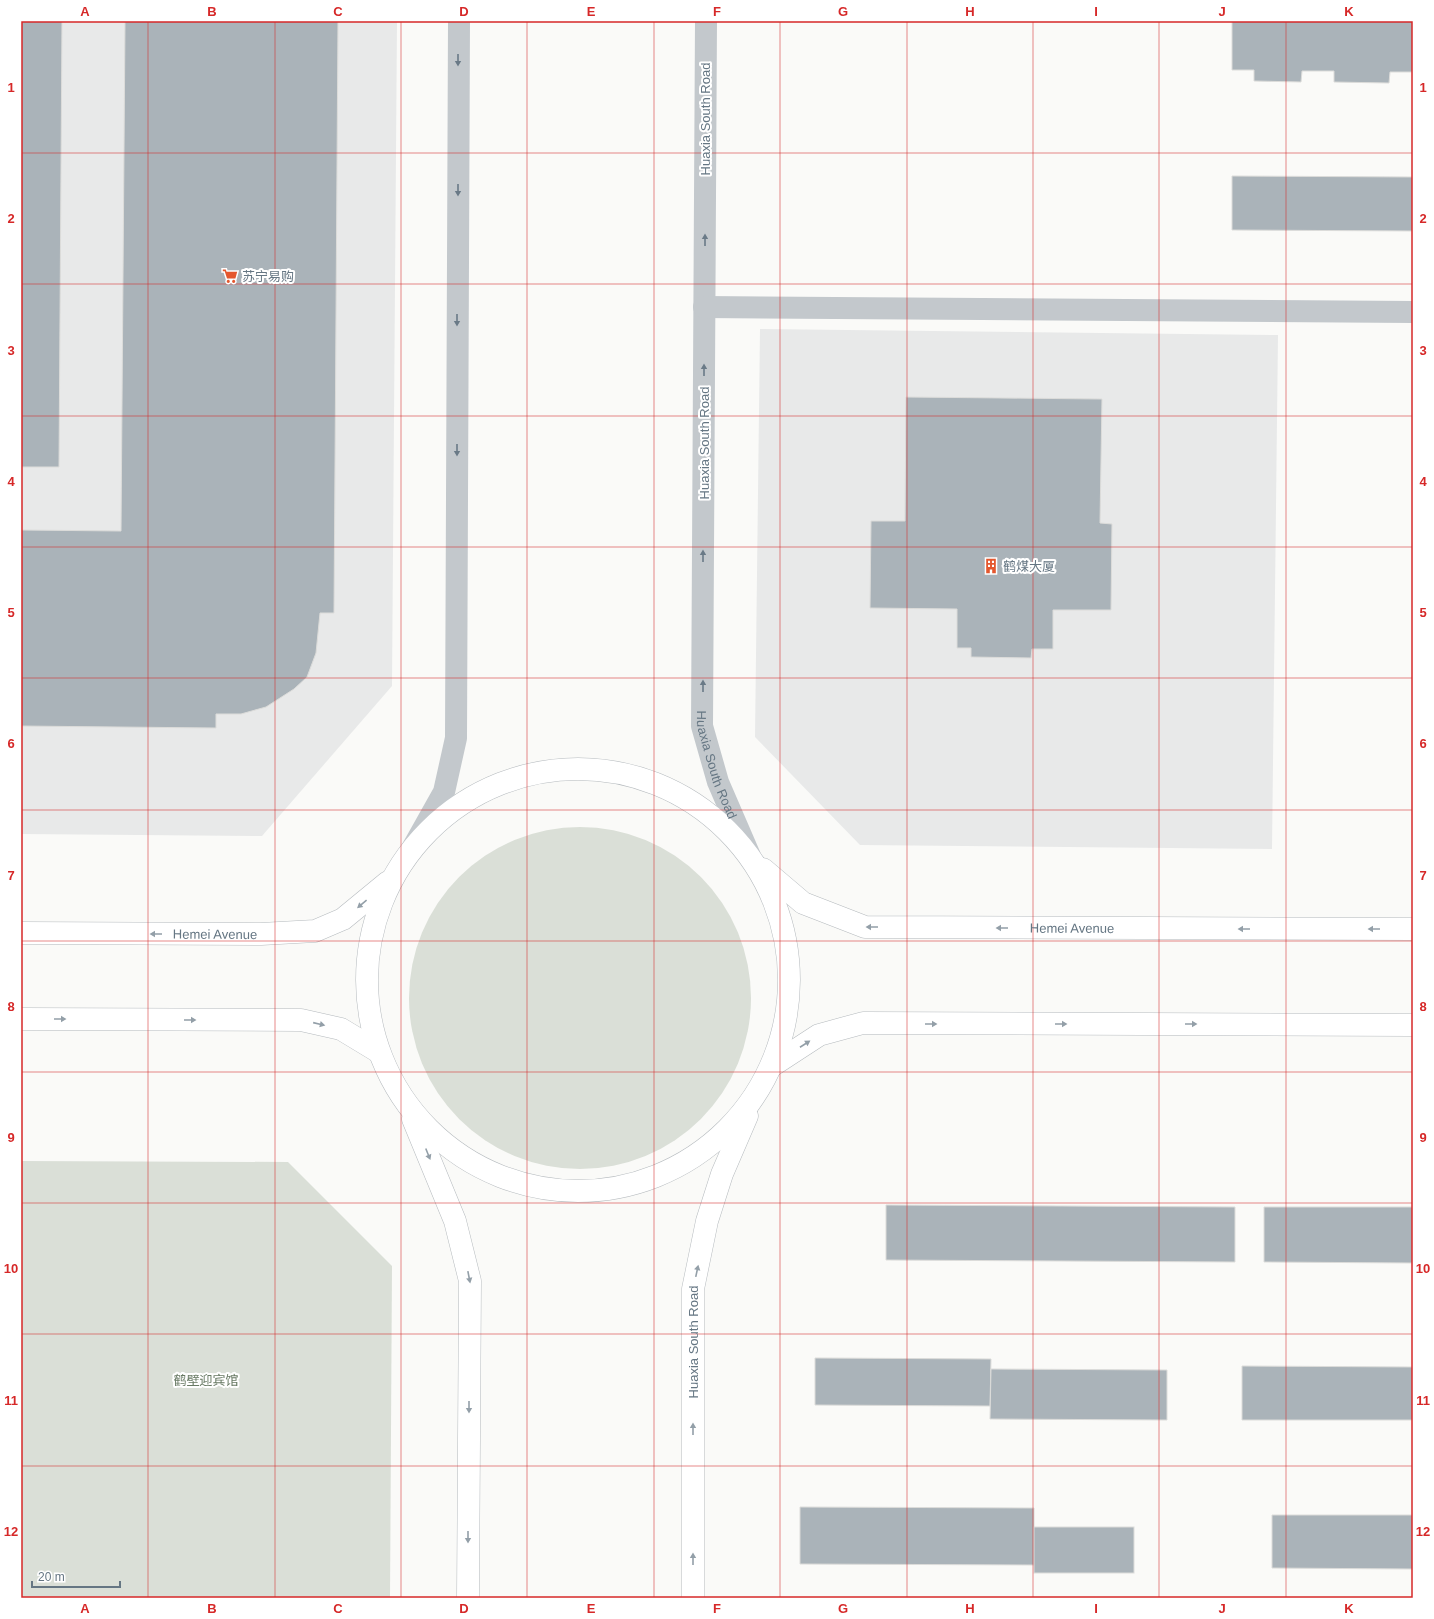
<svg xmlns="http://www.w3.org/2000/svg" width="1434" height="1619" viewBox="0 0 1434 1619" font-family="Arial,'Noto Sans SC',sans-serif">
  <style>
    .built { fill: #e8e9e9 }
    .green { fill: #dadfd7 }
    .building { fill: #aab3b9; stroke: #dcdcda }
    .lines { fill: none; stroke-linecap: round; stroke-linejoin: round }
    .major-casing { stroke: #b5babe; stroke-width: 23 }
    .minor { stroke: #c3c8cc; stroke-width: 22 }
    .major { stroke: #fff; stroke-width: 22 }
    .oneway { fill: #6a7a87 }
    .oneway2 { fill: #939fa8 }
    .grid { fill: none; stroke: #d62828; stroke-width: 1; stroke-opacity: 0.55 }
    .labels { text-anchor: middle; stroke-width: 4; stroke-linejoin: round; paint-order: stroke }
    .street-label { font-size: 13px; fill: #657683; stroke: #fff }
    .poi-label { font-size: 13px; fill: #657683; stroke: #fff; text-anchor: start }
    .park-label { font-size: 13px; fill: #687a64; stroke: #fff }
    .neatline { fill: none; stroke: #d62828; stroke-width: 1.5 }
    .grid-label { font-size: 13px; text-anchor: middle; font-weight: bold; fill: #d62828 }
  </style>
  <rect width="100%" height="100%" fill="#fafaf8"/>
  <g class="built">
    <path d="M21 21H397L392 686 262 836 21 834Z"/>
    <path d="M760 329 1278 335 1272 849 860 845 755 737Z"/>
  </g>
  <g class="green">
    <circle cx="580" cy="998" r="171"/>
    <path d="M21 1161 288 1162 392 1266 390 1598H21Z"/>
  </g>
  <g class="building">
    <path d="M21 21H62L59 467H21Z"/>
    <path d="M125 21H338L334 613H320L316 653 307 677 294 689 266 707 241 714H216V728L21 726V530L121 531Z"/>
    <path d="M1232 21H1413V72H1390L1389 83 1334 82V71H1302L1301 82 1254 81V70H1232Z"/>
    <path d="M1232 176 1413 177V231L1232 230Z"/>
    <path d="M906 397 1102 399 1100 523 1112 524 1111 610H1053V649H1032L1031 658 971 657V648H957V609L870 608 871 521H905Z"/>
    <path d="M886 1205 1235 1207V1262L886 1260Z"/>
    <path d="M1264 1207H1413V1263L1264 1262Z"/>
    <path d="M815 1358 991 1359 990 1406 815 1405Z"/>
    <path d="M1242 1366 1413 1367V1420H1242Z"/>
    <path d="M991 1369 1167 1370V1420L990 1419Z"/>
    <path d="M800 1507 1034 1508V1565L800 1564Z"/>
    <path d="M1272 1515H1413V1569L1272 1568Z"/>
    <rect x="1034" y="1527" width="100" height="46"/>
  </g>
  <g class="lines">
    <g class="major-casing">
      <g id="major">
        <circle cx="578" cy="980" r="211"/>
        <path id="s2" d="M763 869 803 903 865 927 1413 929"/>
        <path id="s3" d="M21 933 261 934 315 931 343 919 388 882"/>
        <path d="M21 1019 301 1020 341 1029 379 1052"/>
        <path d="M773 1065 819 1035 863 1023 1413 1025"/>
        <path d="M413 1119 455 1221 470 1281 468 1598"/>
        <path id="s4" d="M693 1598V1289L707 1221 722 1174 747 1116"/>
      </g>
    </g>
    <g class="minor">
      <path id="s1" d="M706 21 702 726 718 782 750 856"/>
      <path d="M704 307 1413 312"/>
      <path d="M412 849 444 792 456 738 459 21"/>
    </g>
    <use href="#major" class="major"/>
  </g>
  <defs><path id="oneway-solid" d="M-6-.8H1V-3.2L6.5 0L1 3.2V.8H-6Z"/></defs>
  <g class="oneway">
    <use href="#oneway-solid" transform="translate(458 60) rotate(90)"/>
    <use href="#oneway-solid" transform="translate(458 190) rotate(90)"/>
    <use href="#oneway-solid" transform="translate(705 240) rotate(-90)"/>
    <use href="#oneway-solid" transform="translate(457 320) rotate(90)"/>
    <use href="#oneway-solid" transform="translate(704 370) rotate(-90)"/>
    <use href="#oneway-solid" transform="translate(457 450) rotate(90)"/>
    <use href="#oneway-solid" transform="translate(703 556) rotate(-90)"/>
    <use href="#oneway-solid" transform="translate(703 686) rotate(-90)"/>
  </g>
  <g class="oneway2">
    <use href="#oneway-solid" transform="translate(362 904) rotate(140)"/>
    <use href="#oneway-solid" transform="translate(872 927) rotate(-180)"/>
    <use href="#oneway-solid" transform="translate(1002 928) rotate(-180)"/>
    <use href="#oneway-solid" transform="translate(1244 929) rotate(-180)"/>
    <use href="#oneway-solid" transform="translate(1374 929) rotate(-180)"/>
    <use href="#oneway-solid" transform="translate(156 934) rotate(-180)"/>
    <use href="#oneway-solid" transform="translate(60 1019)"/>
    <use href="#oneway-solid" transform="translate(190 1020)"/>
    <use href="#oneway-solid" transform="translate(319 1024) rotate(13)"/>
    <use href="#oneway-solid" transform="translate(931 1024)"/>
    <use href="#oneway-solid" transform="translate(1061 1024)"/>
    <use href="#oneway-solid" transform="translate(1191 1024)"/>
    <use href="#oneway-solid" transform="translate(805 1044) rotate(-33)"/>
    <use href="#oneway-solid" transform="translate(428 1154) rotate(68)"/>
    <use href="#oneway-solid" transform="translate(697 1271) rotate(-78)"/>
    <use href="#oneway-solid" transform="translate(469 1277) rotate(79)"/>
    <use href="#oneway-solid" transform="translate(469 1407) rotate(90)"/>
    <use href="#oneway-solid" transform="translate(693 1429) rotate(-90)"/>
    <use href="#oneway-solid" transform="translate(468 1537) rotate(90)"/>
    <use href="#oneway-solid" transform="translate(693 1559) rotate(-90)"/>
  </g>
  <path class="grid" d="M148 21V1598M275 21V1598M401 21V1598M527 21V1598M654 21V1598M780 21V1598M907 21V1598M1033 21V1598M1159 21V1598M1286 21V1598M21 153H1413M21 284H1413M21 416H1413M21 547H1413M21 678H1413M21 810H1413M21 941H1413M21 1072H1413M21 1203H1413M21 1334H1413M21 1466H1413"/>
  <defs>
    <g id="supermarket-bare" transform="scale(1.2)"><path d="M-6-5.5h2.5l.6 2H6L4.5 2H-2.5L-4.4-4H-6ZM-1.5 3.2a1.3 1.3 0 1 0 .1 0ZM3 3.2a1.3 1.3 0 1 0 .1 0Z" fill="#e4572e" stroke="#fff" stroke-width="2.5" paint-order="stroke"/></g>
    <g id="building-bare" transform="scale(1.2)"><path d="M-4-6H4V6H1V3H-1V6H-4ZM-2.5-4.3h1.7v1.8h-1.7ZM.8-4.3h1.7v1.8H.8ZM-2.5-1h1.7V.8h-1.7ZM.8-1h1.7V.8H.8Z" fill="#e4572e" stroke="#fff" stroke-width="2.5" paint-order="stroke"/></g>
  </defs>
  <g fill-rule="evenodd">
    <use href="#supermarket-bare" x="230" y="276"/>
    <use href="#building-bare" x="991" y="566"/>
  </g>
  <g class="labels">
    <g class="street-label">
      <text transform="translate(705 119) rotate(-90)" y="5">Huaxia South Road</text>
      <text transform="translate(704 443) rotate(-90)" y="5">Huaxia South Road</text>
      <text dy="5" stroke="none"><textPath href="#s1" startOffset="746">Huaxia South Road</textPath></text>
      <text dy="5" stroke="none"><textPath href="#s2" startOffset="326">Hemei Avenue</textPath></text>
      <text dy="5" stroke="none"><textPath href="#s3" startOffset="194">Hemei Avenue</textPath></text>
      <text dy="5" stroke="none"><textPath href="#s4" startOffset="256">Huaxia South Road</textPath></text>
    </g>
    <g class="poi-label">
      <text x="242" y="281">苏宁易购</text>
      <text x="1003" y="571">鹤煤大厦</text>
    </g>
    <g class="park-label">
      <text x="206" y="1385">鹤壁迎宾馆</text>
    </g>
  </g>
  <rect width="1434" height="1619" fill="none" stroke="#ffffff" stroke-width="44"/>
  <path d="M32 1581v6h88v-6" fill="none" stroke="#657683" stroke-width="2"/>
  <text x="38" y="1581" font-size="12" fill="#657683" stroke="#ffffff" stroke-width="3" paint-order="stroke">20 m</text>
  <rect x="22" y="22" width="1390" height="1575" class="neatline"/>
  <g class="grid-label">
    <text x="85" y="16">A</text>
    <text x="212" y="16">B</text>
    <text x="338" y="16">C</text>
    <text x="464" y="16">D</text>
    <text x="591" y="16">E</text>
    <text x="717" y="16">F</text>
    <text x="843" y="16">G</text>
    <text x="970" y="16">H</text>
    <text x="1096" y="16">I</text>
    <text x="1222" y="16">J</text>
    <text x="1349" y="16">K</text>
    <text x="11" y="92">1</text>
    <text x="1423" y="92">1</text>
    <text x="11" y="223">2</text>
    <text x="1423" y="223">2</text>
    <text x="11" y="355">3</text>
    <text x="1423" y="355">3</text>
    <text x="11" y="486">4</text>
    <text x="1423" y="486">4</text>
    <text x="11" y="617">5</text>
    <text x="1423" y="617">5</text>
    <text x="11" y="748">6</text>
    <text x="1423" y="748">6</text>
    <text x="11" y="880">7</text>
    <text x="1423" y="880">7</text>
    <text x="11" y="1011">8</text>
    <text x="1423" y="1011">8</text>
    <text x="11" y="1142">9</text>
    <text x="1423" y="1142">9</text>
    <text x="11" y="1273">10</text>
    <text x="1423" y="1273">10</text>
    <text x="11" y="1405">11</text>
    <text x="1423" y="1405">11</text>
    <text x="11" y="1536">12</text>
    <text x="1423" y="1536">12</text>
    <text x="85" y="1613">A</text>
    <text x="212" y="1613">B</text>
    <text x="338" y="1613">C</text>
    <text x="464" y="1613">D</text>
    <text x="591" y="1613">E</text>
    <text x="717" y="1613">F</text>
    <text x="843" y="1613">G</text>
    <text x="970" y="1613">H</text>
    <text x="1096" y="1613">I</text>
    <text x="1222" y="1613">J</text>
    <text x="1349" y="1613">K</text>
  </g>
</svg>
